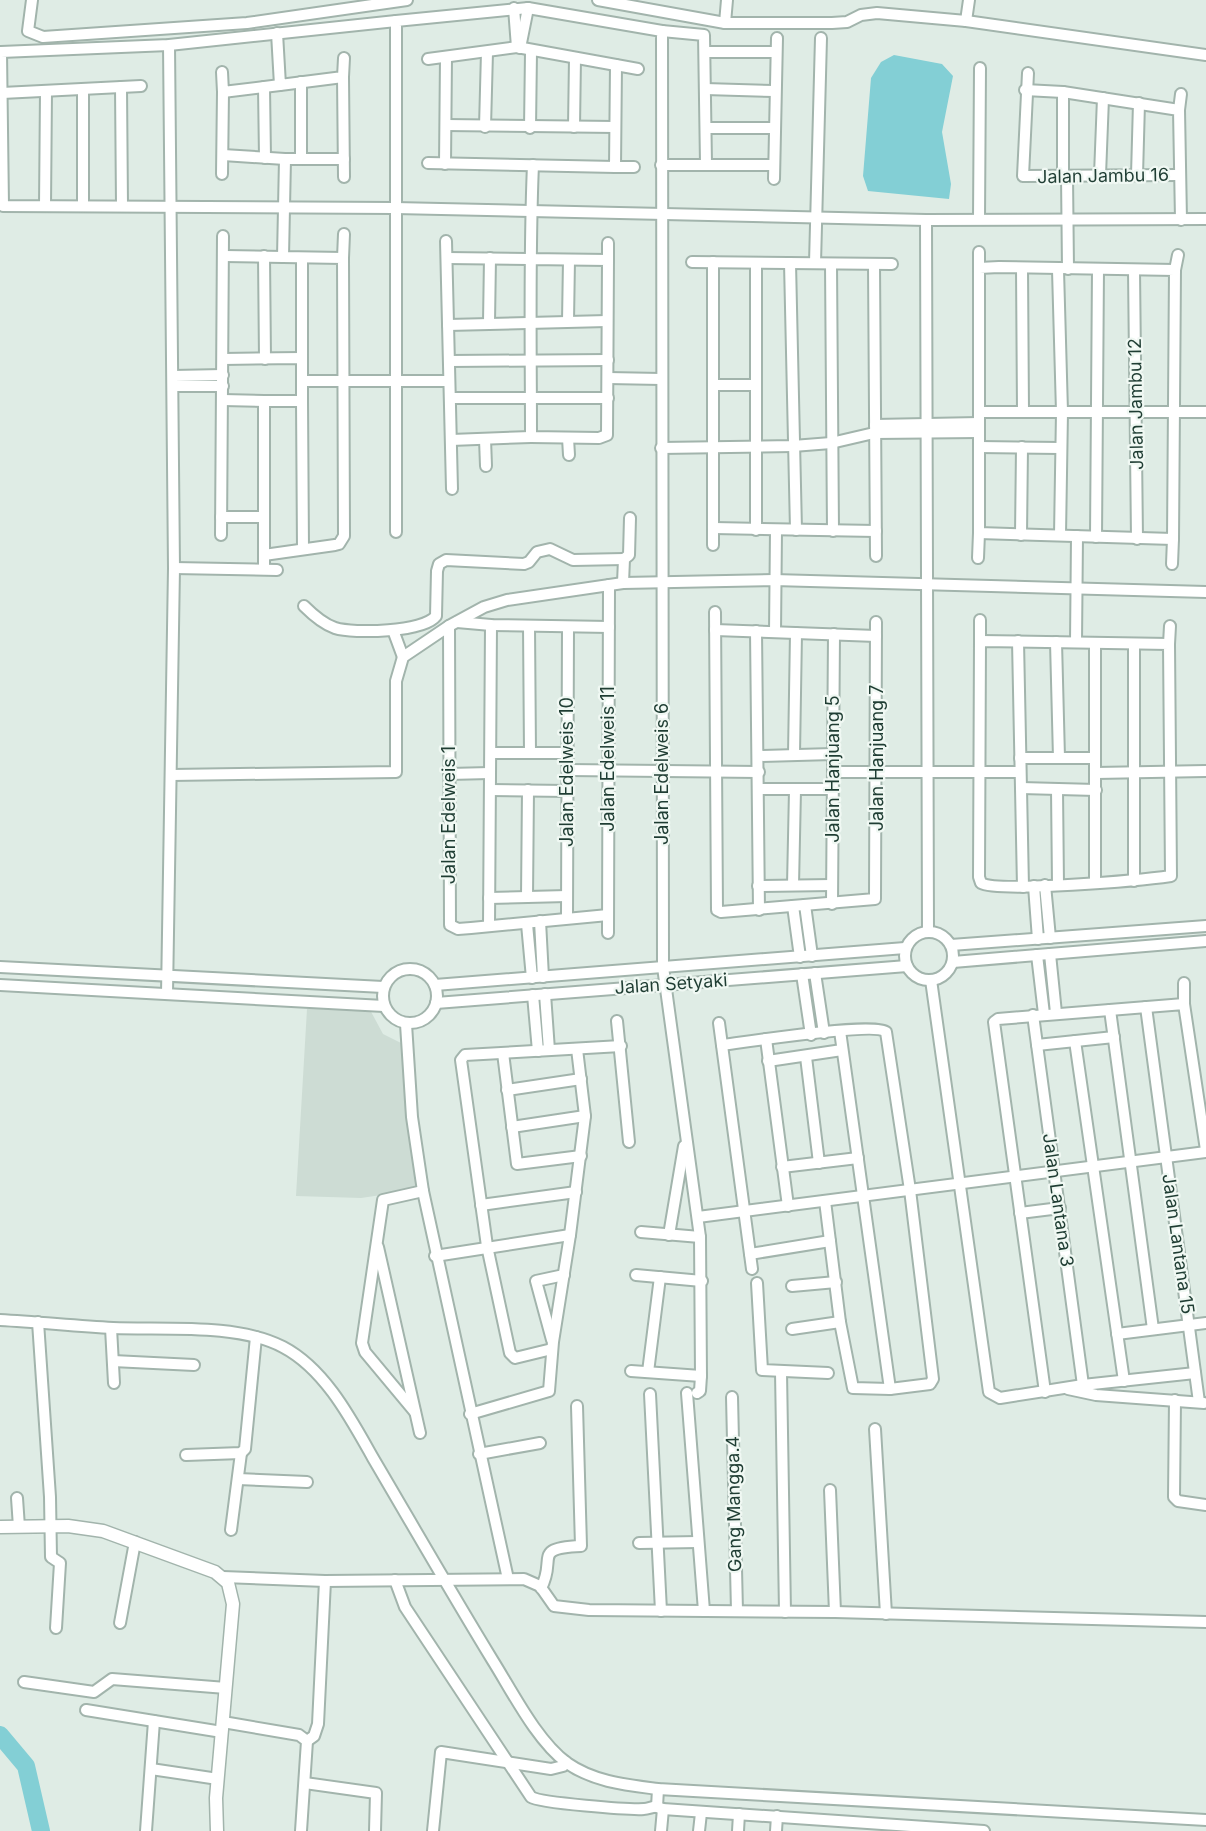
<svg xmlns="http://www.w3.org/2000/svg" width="1206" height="1831" viewBox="0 0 1206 1831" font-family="Inter,sans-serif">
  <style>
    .built { fill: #cddcd4 }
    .water { fill: #83cfd5 }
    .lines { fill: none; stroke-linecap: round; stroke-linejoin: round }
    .river { stroke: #83cfd5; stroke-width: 18 }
    .minor-casing { stroke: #a2b4ac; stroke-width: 14 }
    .tertiary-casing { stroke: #a2b4ac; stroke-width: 15 }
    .minor { stroke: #fff; stroke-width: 10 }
    .tertiary { stroke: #fff; stroke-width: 12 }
    .labels { text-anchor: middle; stroke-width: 4.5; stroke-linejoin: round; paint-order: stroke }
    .street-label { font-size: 18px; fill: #1f3d33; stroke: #f0f8f3 }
  </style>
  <rect width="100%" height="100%" fill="#dfece5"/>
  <path class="built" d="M369 1008 383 1034 401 1043 422 1189 361 1198 296 1196 307 1009Z"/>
  <path class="water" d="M894 55 942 64 953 76 942 132 951 184 949 199 868 191 863 176 871 78 881 62Z"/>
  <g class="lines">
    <path class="river" d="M0 1735 26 1766 41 1831"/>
    <g class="minor-casing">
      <g id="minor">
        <path d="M32 0 28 31 43 37 247 23 407 0"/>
        <path d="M598 0 725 23"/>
        <path d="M727 0 725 23H832L847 22 861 15 877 13 966 21 1206 55"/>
        <path d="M514 8 517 47"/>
        <path d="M396 21 169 45 1 52 3 206 395 208 926 220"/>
        <path d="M966 21 969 0"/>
        <path d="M662 31 704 35 706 164"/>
        <path d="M277 33 280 85 343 77 344 58"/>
        <path d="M520 48 528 8"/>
        <path d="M705 52H776"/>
        <path d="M428 59 517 47 638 69"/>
        <path d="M222 72 223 92 280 85"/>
        <path d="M1028 73 1023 176 1178 175"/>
        <path d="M343 77 344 177"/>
        <path d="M121 87 122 206"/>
        <path d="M264 87 265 158"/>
        <path d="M83 89V206"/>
        <path d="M705 89 774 91"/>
        <path d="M1025 90 1063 92 1179 110 1181 220"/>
        <path d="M2 93 141 86"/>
        <path d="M1179 110 1181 94"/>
        <path d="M446 125 615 127"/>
        <path d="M485 127 487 52"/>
        <path d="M574 127 575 58"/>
        <path d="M530 128 531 52"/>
        <path d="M706 128H774"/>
        <path d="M223 155 285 159H344"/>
        <path d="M301 159V82"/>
        <path d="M428 163 615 167 616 65"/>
        <path d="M445 164 446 57"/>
        <path d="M661 165H773"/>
        <path d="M615 167H634"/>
        <path d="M222 174 223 92"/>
        <path d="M1100 175 1103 98"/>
        <path d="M1137 175 1139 103"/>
        <path d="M1063 176V92"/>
        <path d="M1067 176 1068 269"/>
        <path d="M774 179 777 38"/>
        <path d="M45 206 46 91"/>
        <path d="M979 218 980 68"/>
        <path d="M446 241 452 489"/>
        <path d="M225 256 283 257"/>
        <path d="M264 256 265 359"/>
        <path d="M343 258 344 234"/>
        <path d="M447 258 608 260 607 435 599 438 531 437C531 346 529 256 533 165"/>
        <path d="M608 260V243"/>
        <path d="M692 262 892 264"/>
        <path d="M713 262V545"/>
        <path d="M756 263V530"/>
        <path d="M790 263 796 530"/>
        <path d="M815 263 821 38"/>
        <path d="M831 264 833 531"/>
        <path d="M874 264 876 556"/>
        <path d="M999 267 1175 270 1173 539 979 533V268Z"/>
        <path d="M979 268V252"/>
        <path d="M1022 268 1023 412"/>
        <path d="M1058 270 1062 412 1060 535"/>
        <path d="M1134 270 1137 539"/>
        <path d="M1175 270 1178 255"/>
        <path d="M568 321 569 260"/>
        <path d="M489 322 490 258"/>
        <path d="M448 325 607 321"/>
        <path d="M302 358V258"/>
        <path d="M223 359 302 358V381"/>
        <path d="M449 361 608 360"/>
        <path d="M173 376 223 375"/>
        <path d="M608 378 661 379"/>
        <path d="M713 385H754"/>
        <path d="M173 386H223"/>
        <path d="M450 398H608"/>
        <path d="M223 400 264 401"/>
        <path d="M302 401V381H449"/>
        <path d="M979 412H1206"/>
        <path d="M875 425 979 423"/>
        <path d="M568 438 569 455"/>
        <path d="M485 439 486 466"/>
        <path d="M451 440 531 437"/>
        <path d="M979 447 1060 448"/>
        <path d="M661 448 793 446 831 443 874 433 979 432"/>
        <path d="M221 517H263"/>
        <path d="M714 528 876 531"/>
        <path d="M396 532V21L528 8 662 31 663 967 700 1237 701 1376 700 1391 697 1393"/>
        <path d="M221 535 223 236"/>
        <path d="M1021 535 1022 447"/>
        <path d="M1096 537 1098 269"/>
        <path d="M264 555 335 545 339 544 344 536 343 258 283 257 285 159"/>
        <path d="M978 558 979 533"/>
        <path d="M1172 564 1173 539"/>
        <path d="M174 568 277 570"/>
        <path d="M264 569V401H302L303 549"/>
        <path d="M623 583 624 559 629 555 630 518"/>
        <path d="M304 606C313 615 323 624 335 628 354 634 424 632 436 616L437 571 439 564 446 560 524 564 529 562 537 552 550 549 573 560 624 559"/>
        <path d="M715 612 717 910 721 912 875 899 876 622"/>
        <path d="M457 622 491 625 609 627"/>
        <path d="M449 626 450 925 458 929 471 928 608 915"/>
        <path d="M529 626 530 753"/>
        <path d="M393 630 403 657"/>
        <path d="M715 630 876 636"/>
        <path d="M756 631 759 910"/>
        <path d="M775 632 776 530"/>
        <path d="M980 641 1169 644 1171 876C1144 880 998 893 981 883L979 877Z"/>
        <path d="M980 641V620"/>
        <path d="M1018 641 1023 887"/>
        <path d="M1056 642 1059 758"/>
        <path d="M1076 642 1077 536"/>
        <path d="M1134 644V881"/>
        <path d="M1169 644 1170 626"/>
        <path d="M491 753H568"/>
        <path d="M794 754 796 633"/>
        <path d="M758 756 833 754"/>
        <path d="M1020 758H1095"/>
        <path d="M568 770 759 772"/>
        <path d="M833 772H1020"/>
        <path d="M1096 773 1206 771"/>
        <path d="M449 774 490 773"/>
        <path d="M171 775 396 772V681L403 657 449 626 484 607 507 600 623 583 774 580 1206 592"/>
        <path d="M1021 788 1096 790"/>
        <path d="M759 789H833"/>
        <path d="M1057 789 1058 885"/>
        <path d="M490 790 567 791"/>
        <path d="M1095 883V643"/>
        <path d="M793 885 795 790"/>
        <path d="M1045 885 1050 938"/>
        <path d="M758 886 832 885"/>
        <path d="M1034 886 1038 939"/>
        <path d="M527 897 528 790"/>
        <path d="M489 898 567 896"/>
        <path d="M832 904 834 634"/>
        <path d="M805 905 812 956"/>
        <path d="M793 906 800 957"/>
        <path d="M567 918 568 627"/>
        <path d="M540 921 543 977"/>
        <path d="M527 924 532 978"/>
        <path d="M489 926 491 625"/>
        <path d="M928 931 926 220 1206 219"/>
        <circle cx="929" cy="956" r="24"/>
        <path d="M608 933 609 585"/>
        <path d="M951 945 1206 926"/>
        <path d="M1050 954 1056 1013"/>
        <path d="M1037 955 1044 1014"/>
        <path d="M953 962 1206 941"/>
        <path d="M0 967 383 987"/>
        <circle cx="410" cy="996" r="27"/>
        <path d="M815 973 824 1033"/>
        <path d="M802 974 811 1035"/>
        <path d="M931 980 989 1392 1000 1398 1083 1385 1195 1373"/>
        <path d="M1184 983V1004"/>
        <path d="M0 985 384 1006"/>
        <path d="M435 985 905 948"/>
        <path d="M167 994 174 568 169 45"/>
        <path d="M545 994 549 1050"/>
        <path d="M533 995 538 1051"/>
        <path d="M436 1003 907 966"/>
        <path d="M1146 1007 1199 1402"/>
        <path d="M1110 1010 1153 1329"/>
        <path d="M1033 1015 1083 1385"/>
        <path d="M617 1021 629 1142"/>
        <path d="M719 1023 752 1269"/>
        <path d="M406 1024 412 1117 423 1191 508 1579"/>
        <path d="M840 1031 890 1389"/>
        <path d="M766 1039 788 1206"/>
        <path d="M1075 1041 1124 1381"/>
        <path d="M722 1045C745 1042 875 1022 886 1032L910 1190 933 1379 930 1384 890 1389 853 1388 840 1322 825 1201"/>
        <path d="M1037 1045 1114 1037"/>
        <path d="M503 1053 517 1164 581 1156"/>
        <path d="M806 1057 819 1163"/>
        <path d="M768 1061 842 1050"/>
        <path d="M507 1090 581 1079"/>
        <path d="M512 1127 585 1116"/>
        <path d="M782 1167 858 1158"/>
        <path d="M481 1205 576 1192"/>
        <path d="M1020 1213 1060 1208"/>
        <path d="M698 1217 1206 1152"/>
        <path d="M641 1232 700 1237"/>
        <path d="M669 1235 684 1146"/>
        <path d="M378 1247 420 1433"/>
        <path d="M750 1254 830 1241"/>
        <path d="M435 1256 570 1235"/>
        <path d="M636 1275 702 1281"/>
        <path d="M757 1283 762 1370 828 1373"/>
        <path d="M792 1286 836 1282"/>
        <path d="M0 1320C38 1322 75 1326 113 1328 164 1330 237 1323 283 1347 325 1369 351 1419 373 1458 413 1526 452 1594 493 1661 513 1693 537 1741 567 1763 594 1782 627 1785 658 1789L1206 1820"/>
        <path d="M38 1322 50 1497 51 1557 60 1563 56 1628"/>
        <path d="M111 1328 114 1383"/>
        <path d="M792 1329 840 1322"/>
        <path d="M1117 1334 1206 1323"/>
        <path d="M552 1340 536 1281 564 1275"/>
        <path d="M552 1349 515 1358 510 1353 487 1246 461 1060 465 1055 621 1046"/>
        <path d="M113 1361 194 1365"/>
        <path d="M631 1371 701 1376"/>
        <path d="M648 1372 660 1277"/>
        <path d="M781 1372 785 1612"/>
        <path d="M1068 1389 1096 1395 1204 1403"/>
        <path d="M1045 1392 994 1022 998 1019 1184 1004 1206 1150"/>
        <path d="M687 1393 704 1611"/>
        <path d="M650 1394 661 1611"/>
        <path d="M732 1397 737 1611"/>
        <path d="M1175 1400 1174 1497 1178 1501 1206 1505"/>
        <path d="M415 1412 365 1352 362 1343 383 1200 423 1191"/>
        <path d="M470 1414 549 1391 553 1342 570 1235 585 1116 577 1049"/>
        <path d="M875 1429 886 1614"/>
        <path d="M479 1454 540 1443"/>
        <path d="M186 1455 241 1453 245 1449 256 1337"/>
        <path d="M238 1479 307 1482"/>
        <path d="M830 1490 835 1612"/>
        <path d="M17 1498 19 1527"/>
        <path d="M231 1530 241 1453"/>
        <path d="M639 1543 698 1542"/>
        <path d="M223 1577 325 1581 524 1579 540 1586 554 1606 589 1610 835 1612 1206 1622"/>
        <path d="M395 1580 405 1607 531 1797C540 1803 630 1810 644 1809 649 1809 653 1806 657 1807"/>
        <path d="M541 1588C557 1559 531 1548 581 1546L577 1406"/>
        <path d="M120 1623 135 1542"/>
        <path d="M24 1682 94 1692 112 1679 226 1688"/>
        <path d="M86 1710 222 1732"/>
        <path d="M223 1722 299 1735 307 1741 301 1831"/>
        <path d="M307 1741 314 1736 318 1724 325 1581"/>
        <path d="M151 1769 218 1779"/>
        <path d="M305 1783 376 1793 375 1831"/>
        <path d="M658 1789 657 1807 663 1809 984 1831"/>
        <path d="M146 1831 154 1721"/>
        <path d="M433 1831 441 1752 551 1769 563 1766 566 1762"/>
        <path d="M661 1831 663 1809"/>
        <path d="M699 1831 701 1813"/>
        <path d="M738 1831 739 1814"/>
        <path d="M776 1831 777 1816"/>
      </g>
    </g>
    <g class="tertiary-casing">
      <path id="tertiary" d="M0 1527 68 1526 103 1531 215 1572 228 1583 233 1604 216 1798 217 1831"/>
    </g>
    <use href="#minor" class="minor"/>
    <use href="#tertiary" class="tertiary"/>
  </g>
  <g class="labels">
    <g class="street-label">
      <text transform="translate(1103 176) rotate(-1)" y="6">Jalan Jambu 16</text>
      <text transform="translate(1136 404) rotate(-91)" y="6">Jalan Jambu 12</text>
      <text transform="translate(877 758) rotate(-90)" y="6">Jalan Hanjuang 7</text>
      <text transform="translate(608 759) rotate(-90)" y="6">Jalan Edelweis 11</text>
      <text transform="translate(833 769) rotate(-90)" y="6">Jalan Hanjuang 5</text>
      <text transform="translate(567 772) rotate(-90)" y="6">Jalan Edelweis 10</text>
      <text transform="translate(662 774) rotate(-90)" y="6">Jalan Edelweis 6</text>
      <text transform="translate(449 815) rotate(-90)" y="6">Jalan Edelweis 1</text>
      <text transform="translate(671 984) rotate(-4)" y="6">Jalan Setyaki</text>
      <text transform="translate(1058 1200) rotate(82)" y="6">Jalan Lantana 3</text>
      <text transform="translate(1178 1244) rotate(82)" y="6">Jalan Lantana 15</text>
      <text transform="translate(734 1504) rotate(-91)" y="6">Gang Mangga.4</text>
    </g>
  </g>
</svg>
